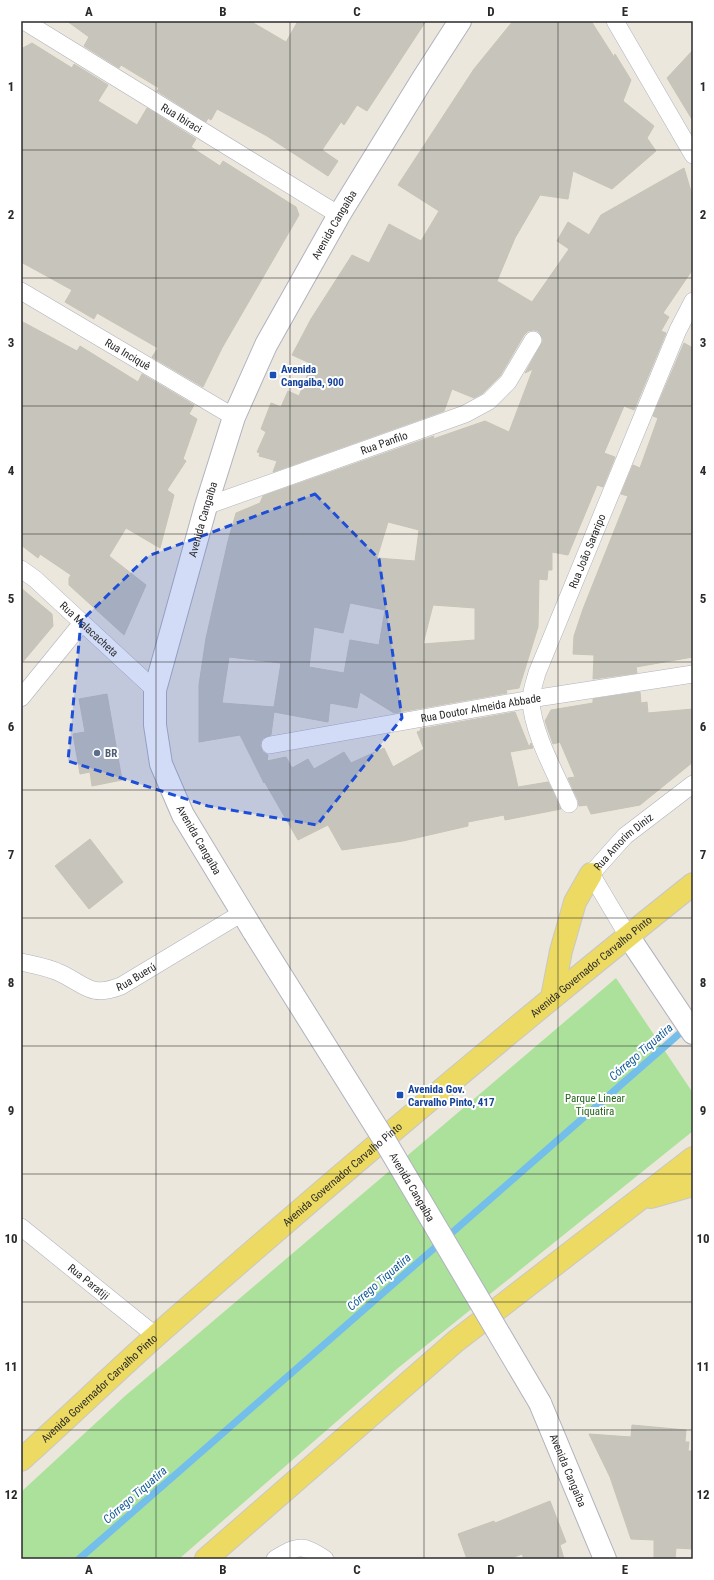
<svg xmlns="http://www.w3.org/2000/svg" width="714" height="1580" viewBox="0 0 714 1580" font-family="'Roboto Condensed',sans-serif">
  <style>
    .green { fill: #abe19b }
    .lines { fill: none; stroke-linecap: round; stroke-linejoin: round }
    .stream { stroke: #73beeb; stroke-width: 7 }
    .building { fill: #c7c5bb; stroke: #c7c3b7; fill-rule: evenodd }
    .minor-casing { stroke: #b0b2be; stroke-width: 18 }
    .tertiary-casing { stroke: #b0b2be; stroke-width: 24 }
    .secondary-casing { stroke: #b0b2be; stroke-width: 24 }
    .primary-casing { stroke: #c8c8c8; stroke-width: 24 }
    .minor { stroke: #fff; stroke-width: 17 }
    .tertiary { stroke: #fff; stroke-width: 22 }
    .secondary { stroke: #fff; stroke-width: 22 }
    .primary { stroke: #ecda62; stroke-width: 22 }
    .secondary-bridge-casing { stroke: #b0b2be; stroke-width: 24; stroke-linecap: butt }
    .secondary-bridge { stroke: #fff; stroke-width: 22 }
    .marked { fill: #1d4ed8; fill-opacity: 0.2; stroke: #1d4ed8; stroke-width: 3; stroke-dasharray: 8 5; stroke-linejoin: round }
    .grid { fill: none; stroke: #2a2a2a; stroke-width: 1; stroke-opacity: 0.55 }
    .transit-dot { fill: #1a4fb4; stroke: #fff; stroke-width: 1.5 }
    .service-dot { fill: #5c6f8a; stroke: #fff; stroke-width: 1.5 }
    .labels { text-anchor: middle; stroke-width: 4; stroke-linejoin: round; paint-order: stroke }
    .street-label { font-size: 11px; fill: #2a2a2a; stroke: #fff }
    .transit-label { font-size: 11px; font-weight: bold; fill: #164399; stroke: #fff; text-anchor: start }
    .service-label { font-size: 11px; font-weight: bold; fill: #4e5e75; stroke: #fff; text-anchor: start }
    .park-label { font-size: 11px; fill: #24651c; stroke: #fff }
    .water-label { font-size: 12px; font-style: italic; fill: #125b97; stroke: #fff }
    .neatline { fill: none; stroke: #2a2a2a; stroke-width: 1.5 }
    .grid-label { font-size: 13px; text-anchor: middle; font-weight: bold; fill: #2a2a2a }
  </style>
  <rect width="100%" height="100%" fill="#ece7dd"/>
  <path class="green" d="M616 978 693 1093V1131L398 1368 179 1559H21V1492L125 1396Z"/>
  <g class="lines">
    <path class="stream" d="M79 1559 687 1027"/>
  </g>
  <g class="building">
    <path d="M67 21H250L286 42 298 21H426L367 111 357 105 344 125 341 122 322 150 338 161 328 176 267 136 217 109 211 120 208 118 206 122 157 91 159 88 121 65 119 68 84 46 89 37Z"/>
    <path d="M513 21H591L614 57 615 54 631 80 623 101 654 126 647 138 656 151 612 189 573 171 568 199 540 195 515 238 497 281 532 302 569 249 557 241 568 222 589 235 601 215 684 168 693 198V269L663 313 669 317 661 331 666 333 634 410 624 406 604 453 615 457 603 487 597 485 568 555 552 552V570H548L547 580 539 579 538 627 519 688 506 690 507 693 394 713 360 692 357 708 330 703 328 722 274 712 271 735 263 738 261 741 260 746 263 752 268 755 267 761 286 757 292 768 308 759 314 769 344 752 351 763 384 748 393 767 424 749 417 732 422 730 420 729 515 712 529 747 531 743 533 748 510 752 518 787 548 782 561 809 505 820 504 815 468 822V826L403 841 342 850 328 825 298 840 264 781V783L240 735 199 742V685L206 638 228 541 236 513 260 503 263 496 434 436 433 439 485 421 509 432 533 369 525 373 543 341 541 335 538 331 534 330 528 331 524 335 500 376 483 393 474 398 452 389 444 411 273 472 277 461 259 456 260 453 257 452 266 432 261 429 271 403 281 407 288 391 299 396 312 364 292 355 311 319 352 255 369 263 389 224 421 241 439 211 398 185 474 69ZM388 522 419 530 415 561 377 558ZM350 603 385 610 379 645 350 640 344 673 309 667 314 627 343 633ZM433 605 475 608V640L423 644ZM229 657 281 663 274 707 222 703Z"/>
    <path d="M32 43 72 68 74 64 108 85 98 101 137 125 147 108 196 139 191 147 220 166 223 161 296 207 299 215 222 348 203 387 152 357 158 348 97 313 94 319 65 302 72 290 21 262V49Z"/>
    <path d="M693 50V121L667 78Z"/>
    <path d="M21 321 77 351 80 346 138 382 142 374 194 405 189 414 197 419 183 459 186 461 167 490 174 495 160 548 126 528 109 556 146 585 124 635 69 585V578L71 575 40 554 38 558 21 545Z"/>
    <path d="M684 343 693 348V657L636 667 637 673 593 679 594 655 573 654 574 636 583 609 628 496 621 494 633 465 640 468 658 418 653 416Z"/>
    <path d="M21 588 52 614 53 626 21 664Z"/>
    <path d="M640 692 641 703 647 702 648 713 693 709V762L640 805 591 814 587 805 579 806 578 800 568 778 575 777 560 742 553 744 545 721 551 710 593 703V699Z"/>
    <path d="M107 694 122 780 92 786 90 772 80 774 73 734 85 732 79 699Z"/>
    <path d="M90 839 123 882 89 909 55 866Z"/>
    <path d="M632 1425 686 1430 685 1442H689L688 1451H693V1549L676 1548 675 1559H654V1540L631 1539 610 1477 589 1434 631 1437Z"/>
    <path d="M550 1501 566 1542 560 1545 564 1559H524L522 1554 509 1559H467L458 1534 494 1521 495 1523Z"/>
  </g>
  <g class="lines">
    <g class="minor-casing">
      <g id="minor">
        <path id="s1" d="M24 21 339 215"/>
        <path d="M615 21 693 155"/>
        <path id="s2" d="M21 291 234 417"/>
        <path id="s3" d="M206 506 465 414 489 401 508 382 533 340"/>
        <path id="s4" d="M21 569 35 579 155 690"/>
        <path d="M21 698 82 623"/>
        <path id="s5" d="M270 745 531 699 693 674"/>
        <path id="s6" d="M569 804C556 774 532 732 531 700 531 691 535 681 537 673L678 330 693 301"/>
        <path id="s7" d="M628 936 591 874 625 836 693 784"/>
        <path id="s8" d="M21 962C34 965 48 967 60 973 86 985 90 998 121 986L242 913"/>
        <path id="s9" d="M21 1227 156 1336"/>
        <path d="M275 1559C298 1545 302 1544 325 1559"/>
      </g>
    </g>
    <g class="tertiary-casing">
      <path id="tertiary" d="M628 936 693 1033"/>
    </g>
    <g class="secondary-casing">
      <g id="secondary">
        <path id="s10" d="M254 932 183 815 161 764 155 725V690L206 506 234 417 266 345 339 215 422 80 460 21"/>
        <path id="s11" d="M540 1403 605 1559"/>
      </g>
    </g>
    <g class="primary-casing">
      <g id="primary">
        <path d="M552 997 561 951 575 902 591 874"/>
        <path d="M651 1197 693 1185"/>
        <path id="s12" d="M21 1460C67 1419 112 1375 158 1334 333 1180 511 1029 693 884"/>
        <path d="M206 1559 456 1341 693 1158"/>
      </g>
    </g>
    <use href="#minor" class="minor"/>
    <use href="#tertiary" class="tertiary"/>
    <use href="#secondary" class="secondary"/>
    <use href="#primary" class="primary"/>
    <g class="secondary-bridge-casing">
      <g id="secondary-bridge">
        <path id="s13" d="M254 932 385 1141 540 1403"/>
      </g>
    </g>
    <use href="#secondary-bridge" class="secondary-bridge"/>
  </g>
  <path class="marked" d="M315 494 379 559 402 718 317 825 208 806 68 761 81 621 148 556Z"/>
  <path class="grid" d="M156 21V1559M290 21V1559M424 21V1559M558 21V1559M21 150H693M21 278H693M21 406H693M21 534H693M21 662H693M21 790H693M21 918H693M21 1046H693M21 1174H693M21 1302H693M21 1430H693"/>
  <g class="transit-dot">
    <rect x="269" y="371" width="8" height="8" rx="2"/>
    <rect x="396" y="1091" width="8" height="8" rx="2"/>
  </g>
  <circle class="service-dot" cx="97" cy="753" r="4"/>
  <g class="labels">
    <g class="street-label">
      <text dy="4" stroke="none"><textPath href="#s1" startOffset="185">Rua Ibiraci</textPath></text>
      <text dy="4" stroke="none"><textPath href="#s10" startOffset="768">Avenida Cangaíba</textPath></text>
      <text dy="4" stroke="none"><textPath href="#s2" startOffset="124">Rua Inciquê</textPath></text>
      <text dy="4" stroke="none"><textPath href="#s3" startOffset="189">Rua Panfilo</textPath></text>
      <text dy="4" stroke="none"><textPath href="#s10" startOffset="444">Avenida Cangaíba</textPath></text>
      <text dy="4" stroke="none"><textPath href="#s6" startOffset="271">Rua João Sararipo</textPath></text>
      <text dy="4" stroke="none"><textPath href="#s4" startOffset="91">Rua Malacacheta</textPath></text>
      <text dy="4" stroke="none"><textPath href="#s5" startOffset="214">Rua Doutor Almeida Abbade</textPath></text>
      <text transform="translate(199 840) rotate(60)" y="4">Avenida Cangaíba</text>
      <text dy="4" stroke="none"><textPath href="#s7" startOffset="118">Rua Amorim Diniz</textPath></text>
      <text dy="4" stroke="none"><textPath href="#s12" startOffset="754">Avenida Governador Carvalho Pinto</textPath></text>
      <text dy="4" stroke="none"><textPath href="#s8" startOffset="124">Rua Buerú</textPath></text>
      <text dy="4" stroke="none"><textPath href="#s12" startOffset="430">Avenida Governador Carvalho Pinto</textPath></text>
      <text dy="4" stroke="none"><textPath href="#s13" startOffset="300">Avenida Cangaíba</textPath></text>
      <text dy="4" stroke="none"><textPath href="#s9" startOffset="87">Rua Paratiji</textPath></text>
      <text dy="4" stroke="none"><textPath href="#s12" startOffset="106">Avenida Governador Carvalho Pinto</textPath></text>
      <text dy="4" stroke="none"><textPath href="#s11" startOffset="73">Avenida Cangaíba</textPath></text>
    </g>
    <g class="transit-label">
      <text x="281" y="373">Avenida<tspan x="281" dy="13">Cangaiba, 900</tspan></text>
      <text x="408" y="1093">Avenida Gov.<tspan x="408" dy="13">Carvalho Pinto, 417</tspan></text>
    </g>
    <g class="service-label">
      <text x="105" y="757">BR</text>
    </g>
    <g class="park-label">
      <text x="595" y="1102">Parque Linear<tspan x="595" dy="13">Tiquatira</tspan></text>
    </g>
    <g class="water-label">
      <text transform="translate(641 1052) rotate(-41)" y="4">Córrego Tiquatira</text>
      <text transform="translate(379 1282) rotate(-41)" y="4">Córrego Tiquatira</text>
      <text transform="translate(135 1495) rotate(-41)" y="4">Córrego Tiquatira</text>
    </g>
  </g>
  <rect width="714" height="1580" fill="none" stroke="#ffffff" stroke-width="44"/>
  <rect x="22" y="22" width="670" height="1536" class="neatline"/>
  <g class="grid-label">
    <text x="89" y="16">A</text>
    <text x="223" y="16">B</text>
    <text x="357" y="16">C</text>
    <text x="491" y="16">D</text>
    <text x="625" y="16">E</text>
    <text x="11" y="91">1</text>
    <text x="703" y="91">1</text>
    <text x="11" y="219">2</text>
    <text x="703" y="219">2</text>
    <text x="11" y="347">3</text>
    <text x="703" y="347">3</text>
    <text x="11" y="475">4</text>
    <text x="703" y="475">4</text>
    <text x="11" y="603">5</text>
    <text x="703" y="603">5</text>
    <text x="11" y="731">6</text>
    <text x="703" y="731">6</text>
    <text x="11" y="859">7</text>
    <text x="703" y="859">7</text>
    <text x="11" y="987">8</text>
    <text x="703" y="987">8</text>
    <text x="11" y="1115">9</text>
    <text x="703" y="1115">9</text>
    <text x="11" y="1243">10</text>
    <text x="703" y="1243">10</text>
    <text x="11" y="1371">11</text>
    <text x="703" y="1371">11</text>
    <text x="11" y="1499">12</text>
    <text x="703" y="1499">12</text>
    <text x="89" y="1574">A</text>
    <text x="223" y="1574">B</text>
    <text x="357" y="1574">C</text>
    <text x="491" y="1574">D</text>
    <text x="625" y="1574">E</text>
  </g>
</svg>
